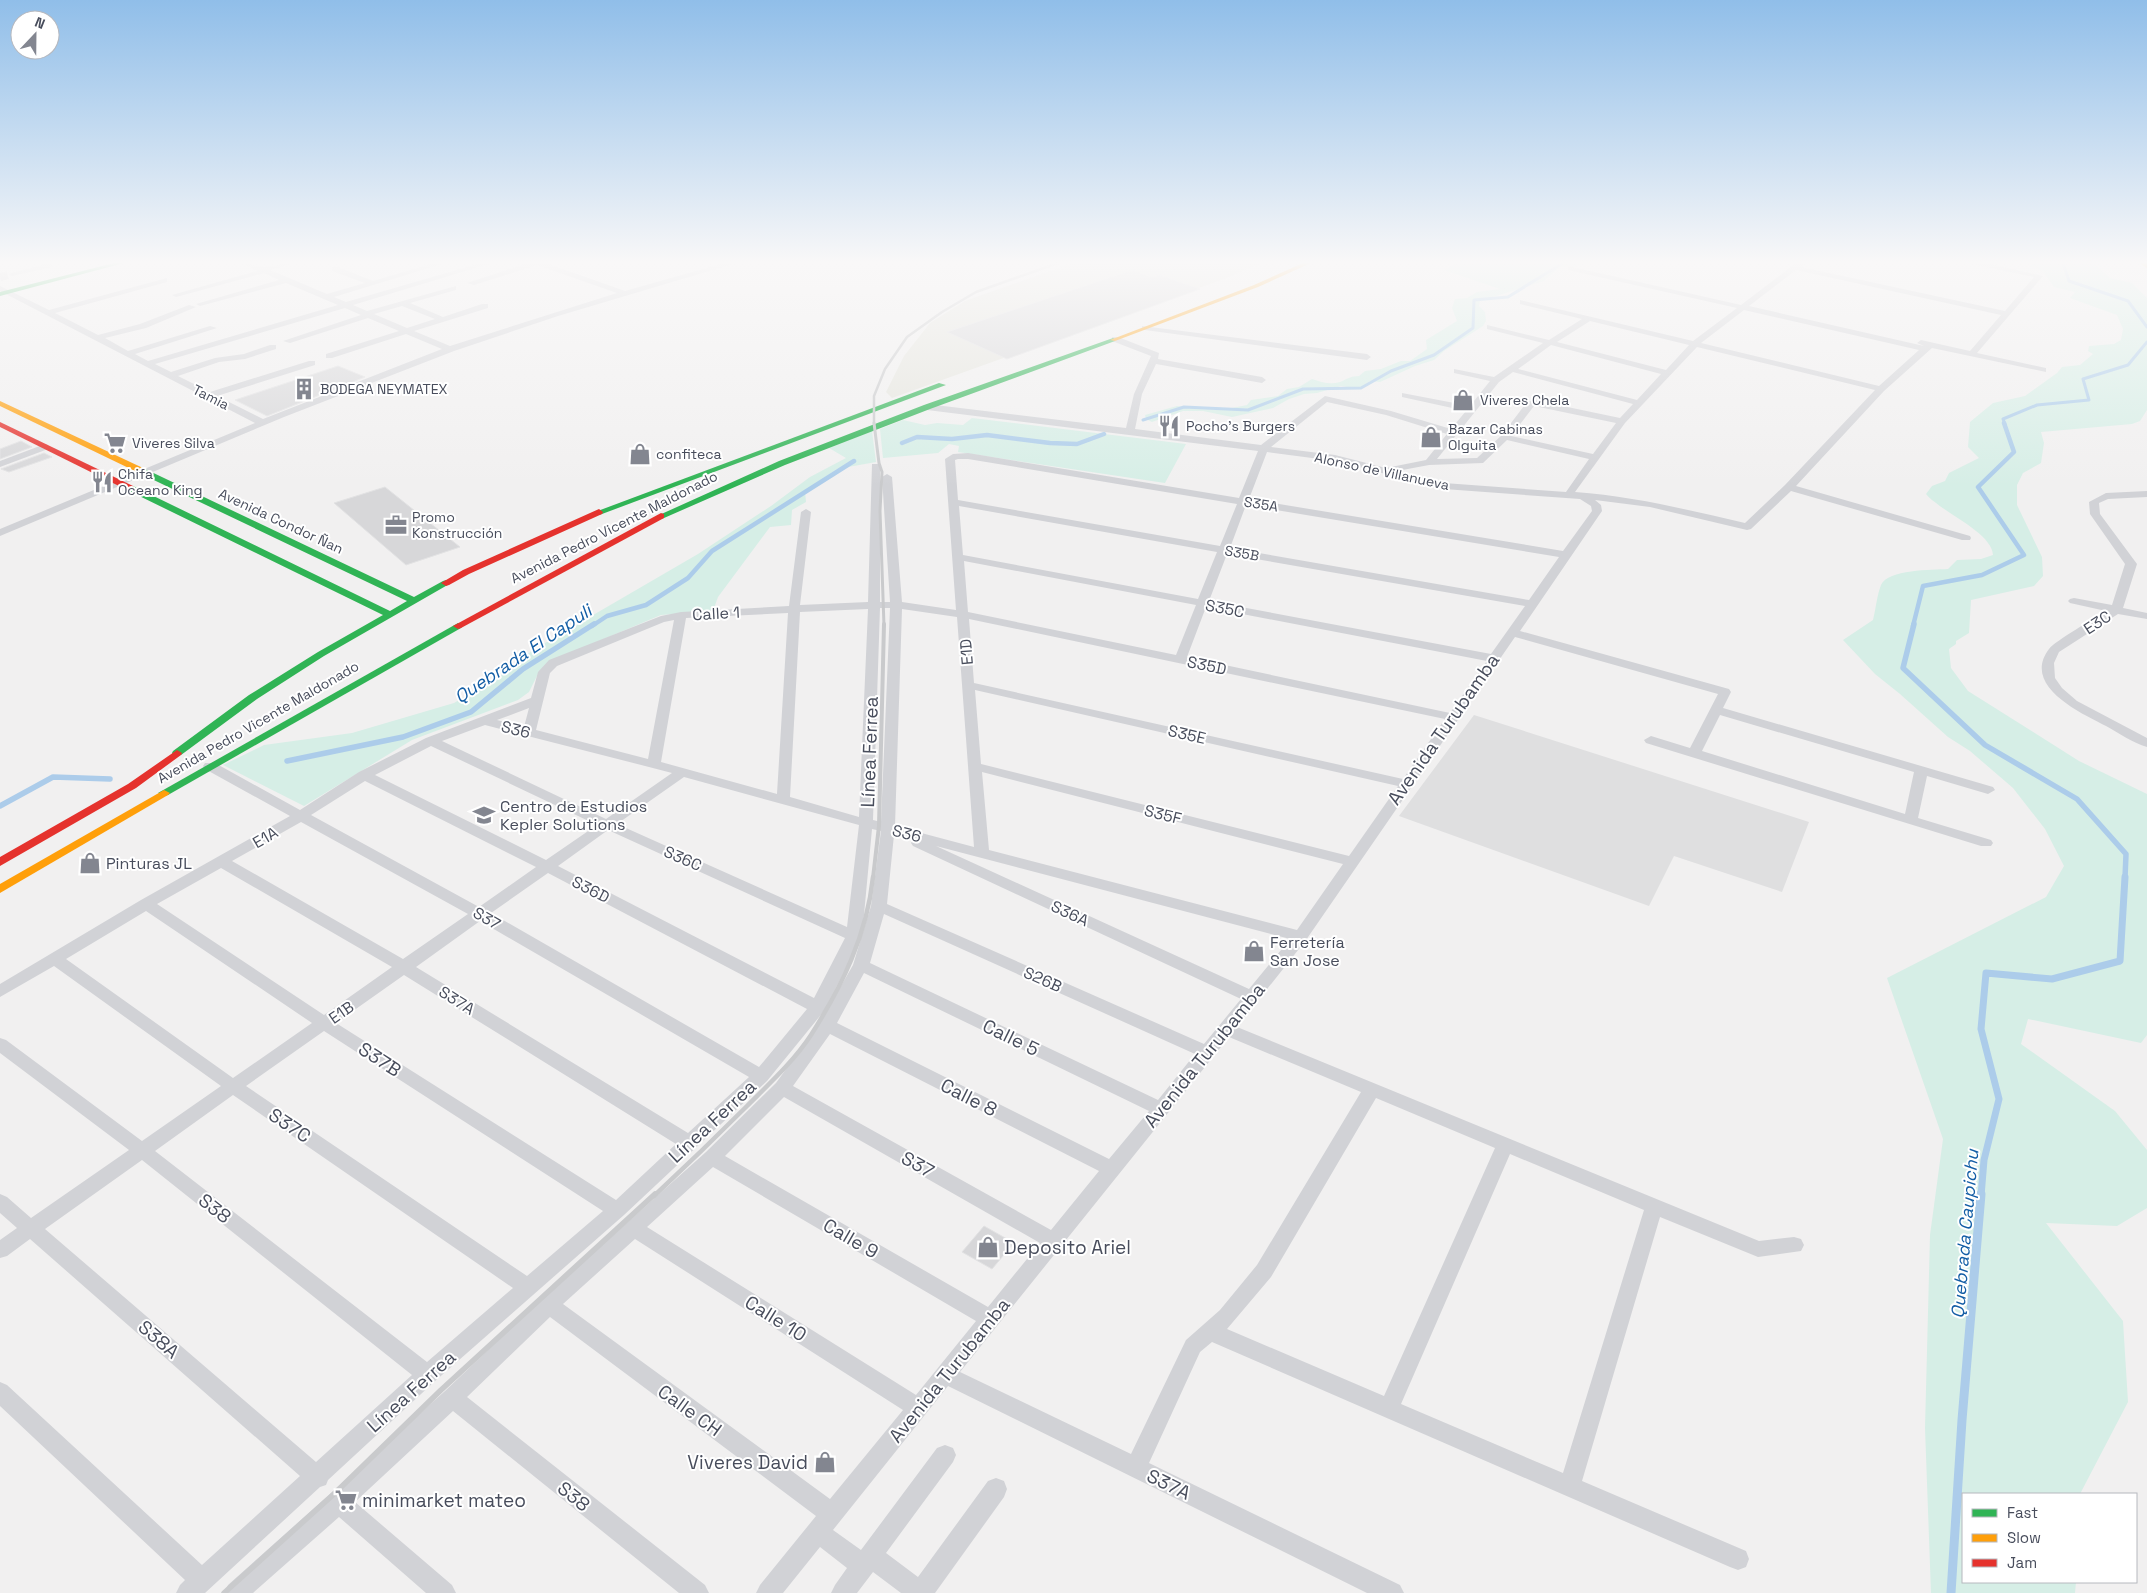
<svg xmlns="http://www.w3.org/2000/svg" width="2147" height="1593" viewBox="0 0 2147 1593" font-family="'Space Grotesk',sans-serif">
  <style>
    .commercial { fill: #e5e5de }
    .education { fill: #dfdfe0 }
    .green { fill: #d6eee6 }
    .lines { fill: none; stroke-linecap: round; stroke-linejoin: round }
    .stream-far4 { stroke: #acccea; stroke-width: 3 }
    .stream-far3 { stroke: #acccea; stroke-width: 4.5 }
    .stream-far2 { stroke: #acccea; stroke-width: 5.5 }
    .stream-far1 { stroke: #acccea; stroke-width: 7 }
    .stream { stroke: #acccea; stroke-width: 9 }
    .building { fill: #d7d7d9; stroke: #e2e2e3 }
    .street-tunnel { stroke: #cfcfd2; stroke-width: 8; stroke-dasharray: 8 4.5; stroke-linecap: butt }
    .street { fill: #d1d2d6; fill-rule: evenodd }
    .fast { fill: #30b455; fill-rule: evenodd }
    .slow { fill: #ff9f0a; fill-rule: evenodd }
    .jam { fill: #e5322d; fill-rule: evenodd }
    .rail-far4 { stroke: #c9cacc; stroke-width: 2.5 }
    .rail-far3 { stroke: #c9cacc; stroke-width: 3 }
    .rail-far2 { stroke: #c9cacc; stroke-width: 4 }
    .rail-far1 { stroke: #c9cacc; stroke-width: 4.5 }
    .rail { stroke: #c9cacc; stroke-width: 5.5 }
    .labels { text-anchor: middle; stroke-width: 4; stroke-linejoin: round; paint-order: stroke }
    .far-poi-label { font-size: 14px; fill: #484d5c; stroke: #fff; text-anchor: start }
    .far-street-label { font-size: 14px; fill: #484d5c; stroke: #fff }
    .street-label { font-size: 16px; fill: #484d5c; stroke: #fff }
    .poi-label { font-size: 16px; fill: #484d5c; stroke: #fff; text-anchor: start }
    .water-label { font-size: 18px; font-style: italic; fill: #125da5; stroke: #fff }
    .near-street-label { font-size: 19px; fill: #484d5c; stroke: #fff }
    .near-poi-label { font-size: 19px; fill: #484d5c; stroke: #fff; text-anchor: start }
  </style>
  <rect width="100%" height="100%" fill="#f1f0f0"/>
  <path class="commercial" d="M1073 263H1261L1224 279 892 398 886 392 904 356 930 323 965 301Z"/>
  <path class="education" d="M1474 715 1809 822 1782 892 1674 856 1649 906 1399 816Z"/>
  <g class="green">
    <path d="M1457 263H1585L1574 267H1560L1544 281 1480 301 1479 306 1485 312 1486 321 1483 326 1444 351 1434 360 1415 366 1380 382 1370 381 1359 389 1341 386 1317 393 1304 394 1289 399 1273 408 1232 417 1203 411H1183L1152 422 1146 419 1145 415 1177 406 1222 410 1247 405 1251 400 1278 396 1287 389 1299 387 1312 379C1321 382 1330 385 1340 382 1347 379 1351 376 1359 376L1365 371 1381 369 1401 361H1410L1427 349 1426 340 1457 321 1452 308 1455 299 1467 298 1477 292 1500 289 1444 270Z"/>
    <path d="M2033 263H2094L2110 278 2132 283 2147 298V410L2140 421 2132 424 2041 432 2044 443 2041 463 2023 473 2017 485V505L2042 557 2043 576 2034 586 1971 600 1969 633 1956 641V644L1949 649 1951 668 1968 691 2079 761 2147 794V1035L2141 1043 2028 1019 2021 1044 2115 1111 2147 1150V1208L2117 1226 2046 1223 2123 1321 2128 1402 2080 1494H1963V1582H2076L2075 1593H1931L1925 1428 1930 1235 1943 1139 1887 978 2046 897 2064 866 2045 829 2013 788 1970 751 1948 737 1900 694 1875 674 1843 640 1873 620C1876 608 1877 595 1881 585 1888 569 1932 570 1948 569L1957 560 1981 559 1993 555C1992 532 1941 512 1926 494L1932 486 1945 481 1949 473 1979 458 1968 447 1970 422 1993 403 2025 396 2057 373 2062 367 2080 365 2093 354 2088 351 2089 346 2114 344 2121 340 2123 329 2117 315 2070 298 2075 292 2054 287 2042 270 2030 266Z"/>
    <path d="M972 418 1186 444 1165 483 958 452 959 446 949 444 938 453 883 458 880 429 903 420 925 425 937 423 963 425Z"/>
    <path d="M872 431 876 462 837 469 805 491 806 502 792 510 791 525 770 527 718 597 713 611 661 615 556 659 539 672 529 692 518 700 412 740 304 806 223 765 264 745 352 733 454 703 504 673 533 650 698 554 771 506 810 477 846 458 829 448Z"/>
  </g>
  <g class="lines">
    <g class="stream-far4">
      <path d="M2063 263 2069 281 2128 301 2147 327"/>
      <path d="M1143 420 1184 407 1248 410 1303 389 1361 388 1391 371 1434 355 1473 328 1474 300 1508 297 1563 263"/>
      <path d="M2005 424 2003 419 2037 405 2089 400 2083 379 2128 365 2147 342"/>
    </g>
    <g class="stream-far3">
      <path d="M902 443 917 437 952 439 987 435 1050 443 1077 444 1104 434"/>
      <path d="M592 626 607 616 646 605 688 578 712 551 854 461"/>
      <path d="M1913 626 1923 586 1982 575 2024 555 1978 487 2014 452 2004 423"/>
    </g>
    <g class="stream-far2">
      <path d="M1914 624 1903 668 1985 745 2077 799 2126 854 2125 878"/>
      <path d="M287 761 403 737 471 712 523 669 594 624"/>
      <path d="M0 806 53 777 110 779"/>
    </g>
    <path class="stream-far1" d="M1981 1196 1984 1160 1999 1099 1981 1029 1986 973 2052 979 2120 961 2125 877"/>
    <path class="stream" d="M1951 1593 1962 1420 1981 1194"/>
  </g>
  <g class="building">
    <path d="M1132 270 1152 277 1160 275 1200 289 1007 359 947 332Z"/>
    <path d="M338 366 365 377 267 416 235 400Z"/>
    <path d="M21 441 32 447 0 459V449Z"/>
    <path d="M44 453 52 457 9 472 1 469Z"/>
    <path d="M385 487 460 547 406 565 334 503Z"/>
    <path d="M984 1226 1014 1243 992 1269 962 1252Z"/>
  </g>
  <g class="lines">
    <path class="street-tunnel" d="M0 277 12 274"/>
    <g class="street">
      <path d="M49 263 53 265 52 267 12 276 8 274Z"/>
      <path d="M242 263C250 263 254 266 262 267 268 268 285 263 294 263L270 270 327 294 365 283 332 271V267H338L373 281 434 263H445L334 297 346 302 481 263H492L353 305 367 311 456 286V290L410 303 443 317 482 304H488V308L414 331 450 346 617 293 537 265 474 285 467 283 528 263H546L625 291 724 263H736L558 316 454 351 284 417 0 536V529L255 423 0 291V286L49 310 167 278V282L55 313 98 335 140 324 189 305 196 307 146 328 105 338 128 351 210 326 217 328 135 354 148 361 338 305 286 283 200 306 196 304 279 280 264 273 176 297 172 295 257 271ZM402 306 435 319 407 328 374 314ZM345 308 361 315 283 341 290 343 368 318 399 331 326 354V358H332L406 334 442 349 263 419 217 396 315 365V361H309L210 392 178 376 219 362 245 359 276 349V345H270L244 354 215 358 171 372 155 364Z"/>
      <path d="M1796 263H1805L1801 267 2005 311 2034 277 1976 265 1972 263H1986L2043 276 1977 353 2046 368V372L1932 348 1884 391 1796 486 1970 536 1971 538 1970 540H1962L1791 491 1751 529 1747 530 1650 507 1595 500 1601 505 1602 511 1520 631 1729 689 1731 692 1723 708 1993 787 1995 790 1988 794 1927 776 1918 818 1991 840 1993 843 1991 846H1981L1646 743 1644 740 1651 736 1690 748 1718 694 1515 637 1306 940 1237 1027 1759 1241 1794 1237 1801 1239 1804 1245 1801 1251 1758 1257 1660 1217 1582 1481 1746 1551 1749 1559 1746 1567 1738 1570 1730 1567 1212 1342 1200 1352 1149 1463 1400 1585 1404 1593H1367L948 1386 833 1530 861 1550 937 1448 945 1445 953 1448 956 1455 953 1462 886 1553 918 1577 988 1481 996 1478 1004 1481 1007 1489 1004 1497 935 1593H901L873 1572 857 1593H831L835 1585 847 1568 820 1547 783 1593H756L760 1585 816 1516 550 1317 467 1397 705 1585 709 1593H679L453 1411 355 1502 452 1585 456 1593H426L339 1517 253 1593H224L228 1585 445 1391 542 1299 706 1152 776 1083 821 1021 853 965 871 906 881 831 872 829 862 936 824 1011 767 1081 624 1215 434 1382 328 1480 326 1485 320 1487 205 1593H176L180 1585 185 1580 0 1406V1382L7 1385 202 1565 300 1476 30 1239 7 1256 0 1258V1240L17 1228 0 1213V1194L7 1197 31 1218 129 1150 0 1053V1038L6 1040 142 1141 221 1086 54 966 0 997V984L141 900 290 816 205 769 203 766 205 763H215L300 810 359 772 426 738 531 698 538 672 549 660 661 616 681 612 789 606 801 512 806 509 811 512 800 605 868 602 872 464H878L880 466V602H890L882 477 887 474 892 477 902 602 956 610 945 459 953 454 968 453 1239 498 1258 451 927 410 922 407 927 404 1126 428 1134 394 1151 356 1112 341V337H1118L1159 353 1158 359 1262 377 1266 380 1262 383 1156 364 1142 394 1135 429 1261 445 1325 396 1391 411 1451 429 1466 411 1402 397V393L1470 406 1490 381 1454 373V369L1494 377 1543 343 1487 329V325L1549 340 1582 319 1520 304V300L1693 341 1737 308 1568 270V266L1741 305ZM1796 270 2001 315 1970 351 1921 340 1917 343 1924 346 1749 306ZM1744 310 1919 350 1879 386 1701 343ZM1590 321 1689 345 1666 370 1557 342ZM1551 345 1661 374 1637 400 1518 369ZM1697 347 1875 390 1785 485 1745 523C1688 510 1633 496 1575 492L1625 423ZM1513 372 1633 404 1620 418 1534 400 1527 402 1502 435 1477 458 1437 459 1499 382ZM1327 402 1386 415 1447 434 1426 460 1386 468 1335 455 1271 447ZM1534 406 1616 423 1593 454 1511 436ZM1507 440 1589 459 1566 492 1444 483 1397 471 1429 465 1483 463ZM1267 452 1335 461 1444 489 1580 499 1591 506 1592 511 1563 551 1249 499ZM958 459H968L1237 504 1220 546 958 500 955 460ZM1246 505 1559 557 1529 600 1230 548ZM959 506 1217 552 1198 599 963 555ZM1227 554 1525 606 1491 654 1209 601ZM964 561 1196 605 1176 655 968 612ZM1206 607 1487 661 1450 713 1187 657ZM880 608H890L881 822 873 820ZM868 609 859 817 790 797 800 612ZM902 609 957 617 974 847 895 826ZM788 613 777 794 661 762 686 618ZM969 619 1445 719 1403 779 974 683ZM674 620 648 759 536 730 550 673 557 666 664 622ZM975 690 1398 786 1349 856 981 764ZM529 708 524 727 497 720ZM1720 715 1914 772 1905 814 1702 751ZM485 725 649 767 672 773 606 819 442 741ZM431 746 597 825 546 860 375 775ZM982 772 1343 864 1297 930 989 850ZM684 777 859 825 847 927 617 824ZM365 781 536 867 479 907 311 815ZM301 822 468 914 403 959 232 861ZM608 830 845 938 814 998 558 866ZM894 835 913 840 911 843 913 846 1241 999 1204 1044 887 904ZM936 846 1290 939 1249 989ZM221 868 392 967 324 1015 157 904ZM548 873 807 1009 759 1067 491 913ZM146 911 312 1023 233 1078 66 959ZM884 914 1195 1054 1158 1100 870 963ZM480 921 749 1077 688 1133 416 967ZM864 973 1149 1111 1109 1159 837 1023ZM404 975 676 1144 616 1200 336 1023ZM324 1031 603 1211 527 1276 246 1086ZM830 1034 1099 1171 1051 1230 793 1086ZM1229 1037 1361 1092 1257 1265 1220 1310 1186 1340 1131 1454 960 1372ZM233 1095 513 1288 427 1362 155 1151ZM784 1097 1040 1243 988 1307 725 1156ZM1376 1098 1495 1148 1384 1396 1227 1329 1271 1277ZM1510 1154 1644 1210 1563 1473 1401 1404ZM142 1160 412 1375 316 1462 45 1229ZM713 1167 976 1321 916 1395 647 1227ZM635 1239 903 1410 830 1499 563 1304Z"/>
      <path d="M1142 326 1367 354 1371 357 1367 360 1145 330H1142Z"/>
      <path d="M45 444 48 445V449L0 467V461Z"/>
      <path d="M2147 491V497L2108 499 2099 503 2100 514 2137 564 2123 608 2147 613V619L2118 614 2059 652 2054 663 2055 678 2062 688 2077 701 2147 738V747C2133 743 2119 733 2106 726 2081 713 2021 686 2049 649 2055 641 2095 618 2106 611L2070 603 2068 601 2070 599 2074 598 2112 605 2125 564 2090 514 2089 502 2106 493Z"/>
    </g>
    <g class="fast">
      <path d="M114 263H124L0 296V292Z"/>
      <path d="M1113 338 1115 339V341L930 409 785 465 664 518 661 519 657 516 779 461 924 405Z"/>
      <path d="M939 383 946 385 602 514 599 515 595 512Z"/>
      <path d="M137 468H143L414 597 443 581 446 580 451 583 324 656 257 699 181 755H173L172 753 173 751 249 695 318 652 383 615 127 490V486H133L390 611 407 601 137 472Z"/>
      <path d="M458 623 463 626 461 628 168 795 164 796 158 793Z"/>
    </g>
    <g class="slow">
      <path d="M1303 263H1311L1258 287 1115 341 1110 340 1254 285Z"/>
      <path d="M2139 263H2147V268Z"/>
      <path d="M0 401 143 468 144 470 137 472 0 406Z"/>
      <path d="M164 790 170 793 168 795 0 893V884Z"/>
    </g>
    <g class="jam">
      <path d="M0 422 133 486 134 488 130 490H127L0 427Z"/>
      <path d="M599 509 603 512 602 514 469 574 449 585 446 586 441 583 463 570Z"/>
      <path d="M661 513 664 514V518L461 628 458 629 453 626Z"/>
      <path d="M177 750 182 753 181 755 136 788 0 866V857L128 784Z"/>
    </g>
    <path class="rail-far4" d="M874 424V396L885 369 907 337 942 312 976 292 1058 263"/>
    <path class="rail-far3" d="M874 423 879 463 882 472 880 511 884 626"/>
    <path class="rail-far2" d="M873 878 879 826 884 624"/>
    <path class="rail-far1" d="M654 1196C686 1166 717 1136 747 1106 769 1084 794 1061 811 1035 842 986 867 935 873 877"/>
    <path class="rail" d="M224 1593 334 1494 441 1390 655 1194"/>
  </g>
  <linearGradient id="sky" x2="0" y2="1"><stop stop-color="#90bee9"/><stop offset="0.54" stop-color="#f9f8f8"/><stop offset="1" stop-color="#f9f8f8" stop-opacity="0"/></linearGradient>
  <rect width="2147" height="486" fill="url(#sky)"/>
  <defs>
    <g id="building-bare" transform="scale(1.725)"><path d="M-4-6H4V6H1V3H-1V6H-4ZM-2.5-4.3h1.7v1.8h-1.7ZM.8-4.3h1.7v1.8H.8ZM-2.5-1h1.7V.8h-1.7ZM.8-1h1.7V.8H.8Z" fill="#838690" stroke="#fff" stroke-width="2.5" paint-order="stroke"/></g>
    <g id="shop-bare" transform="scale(1.725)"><path d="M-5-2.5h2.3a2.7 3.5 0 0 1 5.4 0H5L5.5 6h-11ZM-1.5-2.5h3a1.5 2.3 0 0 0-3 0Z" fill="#838690" stroke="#fff" stroke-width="2.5" paint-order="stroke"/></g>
    <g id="restaurant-bare" transform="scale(1.725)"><path d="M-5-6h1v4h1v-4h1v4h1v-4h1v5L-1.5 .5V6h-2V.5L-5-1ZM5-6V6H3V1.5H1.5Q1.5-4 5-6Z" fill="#838690" stroke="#fff" stroke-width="2.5" paint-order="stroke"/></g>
    <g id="supermarket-bare" transform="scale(1.725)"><path d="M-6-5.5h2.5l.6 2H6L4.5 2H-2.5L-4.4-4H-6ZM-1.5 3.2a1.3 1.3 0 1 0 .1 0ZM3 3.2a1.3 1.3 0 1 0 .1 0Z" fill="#838690" stroke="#fff" stroke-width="2.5" paint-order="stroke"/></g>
    <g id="office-bare" transform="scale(1.725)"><path d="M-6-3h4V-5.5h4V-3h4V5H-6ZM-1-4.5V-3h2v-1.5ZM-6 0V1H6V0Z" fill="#838690" stroke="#fff" stroke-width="2.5" paint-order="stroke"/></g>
    <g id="school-bare" transform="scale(1.725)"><path d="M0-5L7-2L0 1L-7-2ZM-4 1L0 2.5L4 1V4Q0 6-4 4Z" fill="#838690" stroke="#fff" stroke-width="2.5" paint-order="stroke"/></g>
  </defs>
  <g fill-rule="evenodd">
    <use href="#building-bare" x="304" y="389"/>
    <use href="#shop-bare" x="1463" y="400"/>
    <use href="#restaurant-bare" x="1169" y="426"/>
    <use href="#shop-bare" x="1431" y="437"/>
    <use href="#supermarket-bare" x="115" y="443"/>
    <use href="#shop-bare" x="640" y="454"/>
    <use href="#restaurant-bare" x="102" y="482"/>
    <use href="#office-bare" x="396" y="525"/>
    <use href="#school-bare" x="484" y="815"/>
    <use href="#shop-bare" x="90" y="863"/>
    <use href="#shop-bare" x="1254" y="951"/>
    <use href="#shop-bare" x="988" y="1247"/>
    <use href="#shop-bare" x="825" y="1462"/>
    <use href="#supermarket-bare" x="346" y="1500"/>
  </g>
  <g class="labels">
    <g class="far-poi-label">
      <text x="320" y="394">BODEGA NEYMATEX</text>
      <text x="1480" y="405">Viveres Chela</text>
      <text x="1186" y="431">Pocho's Burgers</text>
      <text x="1448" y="434">Bazar Cabinas<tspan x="1448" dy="16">Olguita</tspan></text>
      <text x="132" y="448">Viveres Silva</text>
      <text x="656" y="459">confiteca</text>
      <text x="118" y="479">Chifa<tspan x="118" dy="16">Oceano King</tspan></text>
      <text x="412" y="522">Promo<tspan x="412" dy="16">Konstrucción</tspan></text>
    </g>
    <g class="far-street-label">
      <text transform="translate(211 397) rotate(27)" y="5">Tamia</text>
      <text transform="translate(1382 471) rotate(12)" y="5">Alonso de Villanueva</text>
      <text transform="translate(1261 504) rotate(9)" y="5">S35A</text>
      <text transform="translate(281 521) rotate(25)" y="5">Avenida Condor Ñan</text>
      <text transform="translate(614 527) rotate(-27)" y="5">Avenida Pedro Vicente Maldonado</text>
      <text transform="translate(1242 553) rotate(10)" y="5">S35B</text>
      <text transform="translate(258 722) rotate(-30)" y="5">Avenida Pedro Vicente Maldonado</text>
    </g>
    <g class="street-label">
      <text transform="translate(1225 608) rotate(11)" y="6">S35C</text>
      <text transform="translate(716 613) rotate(-3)" y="6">Calle 1</text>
      <text transform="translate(2097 622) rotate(-33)" y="6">E3C</text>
      <text transform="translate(966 652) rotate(-95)" y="6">E1D</text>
      <text transform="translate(1207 665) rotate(12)" y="6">S35D</text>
      <text transform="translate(516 729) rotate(14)" y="6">S36</text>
      <text transform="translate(1187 734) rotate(13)" y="6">S35E</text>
      <text transform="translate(1163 814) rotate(14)" y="6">S35F</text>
      <text transform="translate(907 833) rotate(14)" y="6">S36</text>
      <text transform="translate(265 837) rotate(-30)" y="6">E1A</text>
      <text transform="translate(683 858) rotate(24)" y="6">S36C</text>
      <text transform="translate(591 889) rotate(27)" y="6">S36D</text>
      <text transform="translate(1070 913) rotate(25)" y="6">S36A</text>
      <text transform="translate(487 918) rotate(30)" y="6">S37</text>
      <text transform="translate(1043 979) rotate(24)" y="6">S26B</text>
      <text transform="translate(457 1000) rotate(32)" y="6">S37A</text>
      <text transform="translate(341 1012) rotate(-35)" y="6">E1B</text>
    </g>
    <g class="poi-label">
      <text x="500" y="812">Centro de Estudios<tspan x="500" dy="18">Kepler Solutions</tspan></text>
      <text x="106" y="869">Pinturas JL</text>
      <text x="1270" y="948">Ferretería<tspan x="1270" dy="18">San Jose</tspan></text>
    </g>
    <g class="water-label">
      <text transform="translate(523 654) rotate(-34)" y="6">Quebrada El Capuli</text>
      <text transform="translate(1965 1234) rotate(-85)" y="6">Quebrada Caupichu</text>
    </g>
    <g class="near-street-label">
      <text transform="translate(1443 729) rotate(-55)" y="7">Avenida Turubamba</text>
      <text transform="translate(869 752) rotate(-88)" y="7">Línea Ferrea</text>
      <text transform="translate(1011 1037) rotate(26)" y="7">Calle 5</text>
      <text transform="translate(1204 1055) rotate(-51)" y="7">Avenida Turubamba</text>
      <text transform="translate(380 1059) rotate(33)" y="7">S37B</text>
      <text transform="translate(969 1097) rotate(27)" y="7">Calle 8</text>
      <text transform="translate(712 1121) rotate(-43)" y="7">Línea Ferrea</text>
      <text transform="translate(290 1125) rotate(34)" y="7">S37C</text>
      <text transform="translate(918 1164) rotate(29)" y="7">S37</text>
      <text transform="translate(215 1208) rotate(38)" y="7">S38</text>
      <text transform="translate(851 1238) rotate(30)" y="7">Calle 9</text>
      <text transform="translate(776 1318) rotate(32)" y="7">Calle 10</text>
      <text transform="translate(159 1339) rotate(41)" y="7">S38A</text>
      <text transform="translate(949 1370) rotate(-51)" y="7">Avenida Turubamba</text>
      <text transform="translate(411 1391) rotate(-42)" y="7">Línea Ferrea</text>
      <text transform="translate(690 1410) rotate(36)" y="7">Calle CH</text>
      <text transform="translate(1169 1484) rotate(26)" y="7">S37A</text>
      <text transform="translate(574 1496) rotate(39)" y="7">S38</text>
    </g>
    <g class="near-poi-label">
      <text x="1004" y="1254">Deposito Ariel</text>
      <text x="808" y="1469" text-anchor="end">Viveres David</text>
      <text x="362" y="1507">minimarket mateo</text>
    </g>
  </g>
  <rect x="1962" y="1493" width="175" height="90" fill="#ffffff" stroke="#b6b8be"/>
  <rect x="1972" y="1509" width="25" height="8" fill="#30b455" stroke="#b6b8be"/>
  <text x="2007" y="1518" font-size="15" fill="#484d5c">Fast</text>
  <rect x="1972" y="1534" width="25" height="8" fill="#ff9f0a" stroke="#b6b8be"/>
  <text x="2007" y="1543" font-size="15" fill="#484d5c">Slow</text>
  <rect x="1972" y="1559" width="25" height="8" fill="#e5322d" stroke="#b6b8be"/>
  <text x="2007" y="1568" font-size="15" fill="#484d5c">Jam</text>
  <g transform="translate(35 35) rotate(22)"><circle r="24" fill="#ffffff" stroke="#b6b8be"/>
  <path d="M0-4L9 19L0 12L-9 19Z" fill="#838690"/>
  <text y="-8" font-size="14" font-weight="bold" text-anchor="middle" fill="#484d5c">N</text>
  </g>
</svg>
